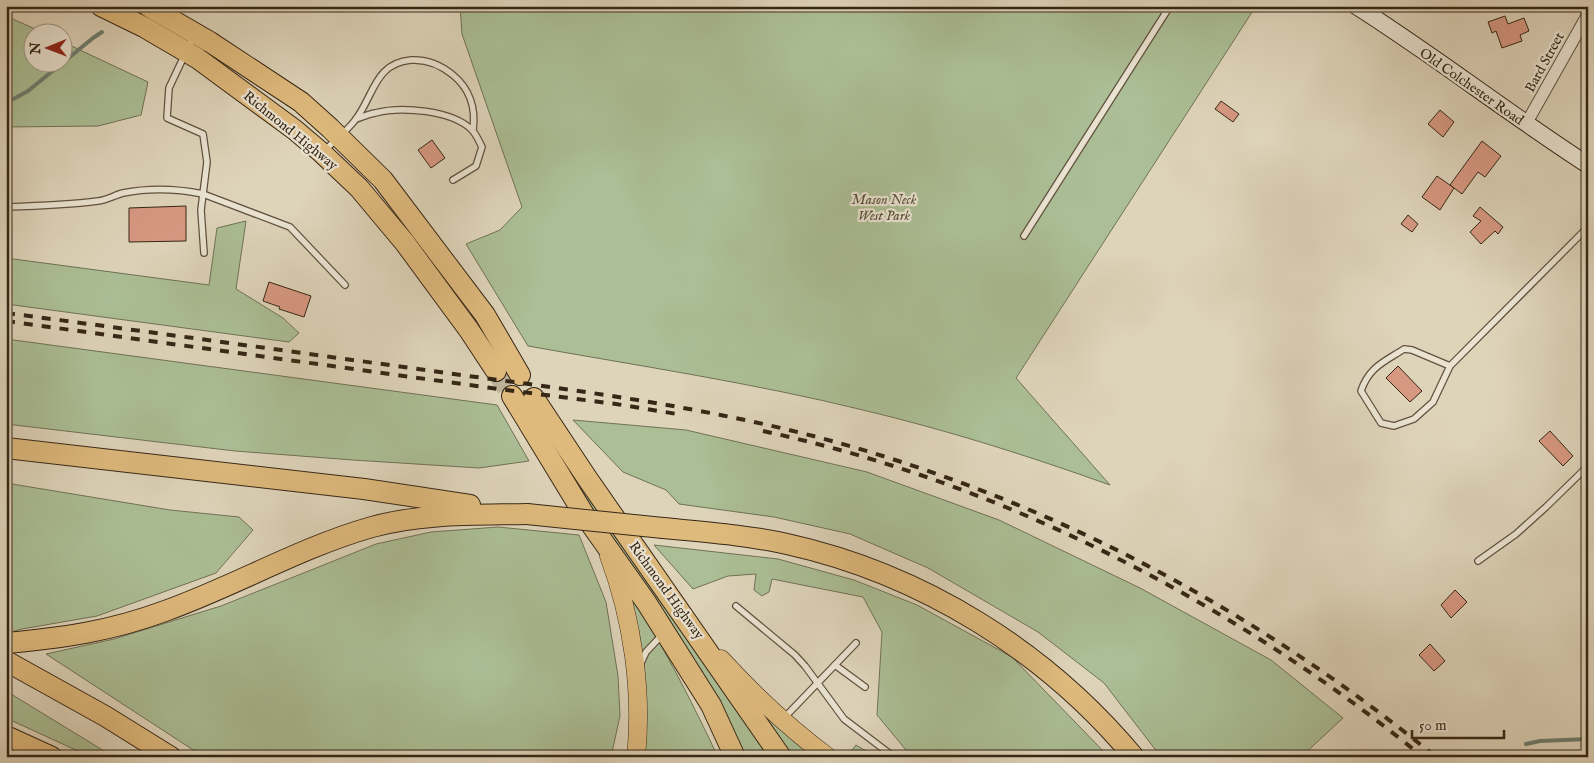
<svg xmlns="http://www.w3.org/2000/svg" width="1594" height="763" viewBox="0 0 1594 763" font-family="'IM FELL English',serif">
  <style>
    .green { fill: #abbe95; stroke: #707256 }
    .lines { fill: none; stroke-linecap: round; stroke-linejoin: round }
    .stream { stroke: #6e7e70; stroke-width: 4 }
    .building { fill: #d79882; stroke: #362716 }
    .highway-tunnel { stroke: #bcb199; stroke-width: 20; stroke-dasharray: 20 10; stroke-linecap: butt }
    .lane-casing { stroke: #60523f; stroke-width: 8 }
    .street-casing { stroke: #60523f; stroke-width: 13 }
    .secondary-casing { stroke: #362716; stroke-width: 18 }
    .primary-casing { stroke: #362716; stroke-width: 19 }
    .highway-casing { stroke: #362716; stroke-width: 22 }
    .lane { stroke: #eae3d2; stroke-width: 5.5 }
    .street { stroke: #eae3d2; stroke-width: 11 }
    .secondary { stroke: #eae3d2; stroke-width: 16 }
    .primary { stroke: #dfba7d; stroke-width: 18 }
    .highway { stroke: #dfba7d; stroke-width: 20 }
    .rail { stroke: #362716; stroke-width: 4; stroke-dasharray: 9 9; stroke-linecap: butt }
    .highway-bridge-casing { stroke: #362716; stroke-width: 22; stroke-linecap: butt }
    .highway-bridge { stroke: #dfba7d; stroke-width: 20 }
    .labels { text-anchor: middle; stroke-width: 4.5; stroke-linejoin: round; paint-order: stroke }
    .street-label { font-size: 14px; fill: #362716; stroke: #eae3d2 }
    .park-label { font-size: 14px; font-style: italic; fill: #534d36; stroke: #eae3d2 }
  </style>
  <rect width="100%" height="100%" fill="#ded4ba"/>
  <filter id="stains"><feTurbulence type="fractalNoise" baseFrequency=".004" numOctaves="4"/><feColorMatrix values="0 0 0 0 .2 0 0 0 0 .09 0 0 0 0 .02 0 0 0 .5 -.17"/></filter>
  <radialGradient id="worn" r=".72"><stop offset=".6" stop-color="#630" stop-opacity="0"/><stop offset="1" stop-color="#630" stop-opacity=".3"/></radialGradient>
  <g class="green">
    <path d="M460 6H1256L1016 378 1110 485C1029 456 947 430 863 410 753 383 640 366 528 346L466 244 500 230 522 207 462 34Z"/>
    <path d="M6 16 42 32H32V62H62L63 42 148 82 141 115 98 126 6 127Z"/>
    <path d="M246 221 236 289 283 318 299 333 289 342 6 304V258L209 285 217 228Z"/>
    <path d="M6 339 497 405 529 461 479 468 353 460 235 451 6 424Z"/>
    <path d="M523 399 769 757H745L625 561Z"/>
    <path d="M573 420 686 430 867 472 999 520 1140 588 1271 660 1343 718 1301 757H1161L1104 683 1038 632 928 568 850 534 774 517 679 504 666 490 623 472Z"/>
    <path d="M6 483 170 510 239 517 253 530 216 573 97 616 22 629 7 633Z"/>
    <path d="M498 527 579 535 606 602 618 676 620 716 611 757H204L46 654 114 639 221 606 376 544 431 532Z"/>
    <path d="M654 545 778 559 854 580 917 605 1012 657 1109 757H913L906 750 877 715 882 632 863 597 772 579 769 592 762 596 754 590 756 574 728 576 693 589Z"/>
    <path d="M624 584C660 639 690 698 718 757H643Z"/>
    <path d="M743 690 815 757H791Z"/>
    <path d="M6 691 114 757H91L6 718Z"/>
    <path d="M856 745 876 757H852L849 754Z"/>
  </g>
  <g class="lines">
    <g class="stream">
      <path d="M6 103 28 91 93 38 102 32"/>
      <path d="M1526 744 1540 741 1588 739"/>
    </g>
  </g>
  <g class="building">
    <path d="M1505 16 1508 24 1524 18 1529 31 1520 35 1522 41 1502 48 1496 31 1492 33 1488 22Z"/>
    <path d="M1221 101 1239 114 1233 122 1215 109Z"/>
    <path d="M1440 110 1454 122 1443 137 1428 124Z"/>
    <path d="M432 140 445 158 431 168 418 150Z"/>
    <path d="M1482 141 1501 156 1485 177 1478 172 1462 194 1450 185Z"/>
    <path d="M1437 176 1454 188 1440 210 1422 197Z"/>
    <path d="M186 206V241L129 242V208Z"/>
    <path d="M1480 207 1503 227 1498 234 1495 231 1481 244 1470 232 1481 221 1473 216Z"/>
    <path d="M1408 215 1418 224 1412 232 1401 224Z"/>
    <path d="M269 282 311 296 304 317 279 309 280 307 263 301Z"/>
    <path d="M1398 366 1422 391 1410 402 1386 378Z"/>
    <path d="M1550 431 1573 456 1563 466 1539 441Z"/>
    <path d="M1455 590 1467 602 1451 618 1441 605Z"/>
    <path d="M1430 644 1445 661 1434 671 1419 655Z"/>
  </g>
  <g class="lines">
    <path class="highway-tunnel" d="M496 371 512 396"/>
    <g class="lane-casing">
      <g id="lane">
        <path d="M194 35 169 88 167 118 203 134 207 162 201 210 204 253"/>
        <path d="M356 119C362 117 369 114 375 113 401 106 452 110 472 130 476 134 479 141 482 147L476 166 453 180"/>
        <path d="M324 151C334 141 348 130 356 119 374 95 375 63 411 60 427 59 441 65 453 75 470 89 476 109 473 130"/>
        <path d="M6 207C37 206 67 205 98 201 107 200 115 195 123 193 149 188 178 189 203 194L290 227 345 285"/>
        <path d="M1024 236 1170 6"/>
        <path d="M1450 366 1412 350 1404 349C1384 362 1369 367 1361 391L1381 423 1394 426 1414 419 1433 402 1450 366 1588 227"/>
        <path d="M1478 561 1516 534 1546 507 1588 466"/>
        <path d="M736 606 795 655 805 666 844 719 894 757"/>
        <path d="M640 665 646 652 662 635"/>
        <path d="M835 665 865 687"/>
        <path d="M784 718 856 643"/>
      </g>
    </g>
    <g class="street-casing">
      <path id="street" d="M1526 124 1588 14"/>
    </g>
    <g class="secondary-casing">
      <path id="secondary" d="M1356 6C1435 56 1509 114 1588 165"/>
    </g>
    <g class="primary-casing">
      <g id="primary">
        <path d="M609 556C632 618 643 690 636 757"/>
        <path d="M721 659C754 695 789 728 828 757"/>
      </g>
    </g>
    <g class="highway-casing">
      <g id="highway">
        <path d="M101 6 144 27 197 58 295 130 322 153 359 188 405 243 469 330 496 371"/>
        <path d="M148 6 210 42 301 102 330 128 383 180 485 315 520 375"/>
        <path d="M512 396 585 516 646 602 711 705 735 757"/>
        <path d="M534 398 587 478 781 757"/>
        <path d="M6 448 364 489 470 505"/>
        <path d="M663 528C704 532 747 535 787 544 922 574 1046 651 1134 757"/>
        <path d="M6 643C63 638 111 631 165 611 235 586 301 547 372 527 421 513 477 515 527 514"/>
        <path d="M6 661 105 716 171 757"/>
        <path d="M6 736 52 757"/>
      </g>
    </g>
    <use href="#lane" class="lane"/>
    <use href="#street" class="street"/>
    <use href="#secondary" class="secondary"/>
    <use href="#primary" class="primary"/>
    <use href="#highway" class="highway"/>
    <g class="rail">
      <path d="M6 313C158 333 310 354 461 375 605 394 750 413 889 458 1089 521 1273 624 1436 757"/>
      <path d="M6 321 491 388 616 404 677 414"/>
      <path d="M763 431C1003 483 1233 602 1423 757"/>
    </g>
    <g class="highway-bridge-casing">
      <path id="highway-bridge" d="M527 514 663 528"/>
    </g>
    <use href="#highway-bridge" class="highway-bridge"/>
  </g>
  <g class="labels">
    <g class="street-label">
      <text transform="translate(1544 62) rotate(-61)" y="5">Bard Street</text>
      <text transform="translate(1472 86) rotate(35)" y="5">Old Colchester Road</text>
      <text transform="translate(291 130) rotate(39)" y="5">Richmond Highway</text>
      <text transform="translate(667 590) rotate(54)" y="5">Richmond Highway</text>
    </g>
    <g class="park-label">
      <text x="884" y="204">Mason Neck<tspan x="884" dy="16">West Park</tspan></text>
    </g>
  </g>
  <rect width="1594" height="763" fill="none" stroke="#ded4ba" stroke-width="25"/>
  <rect x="8" y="8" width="1579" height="748" fill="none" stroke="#362716" stroke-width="2.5"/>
  <rect x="12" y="12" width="1569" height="738" fill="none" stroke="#362716"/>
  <g transform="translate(48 48) rotate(269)"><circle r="24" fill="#eae3d2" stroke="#a29887"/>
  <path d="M0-4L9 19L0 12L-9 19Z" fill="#8f2418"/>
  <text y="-8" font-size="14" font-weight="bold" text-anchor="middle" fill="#362716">N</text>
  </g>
  <path d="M1412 730v8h92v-8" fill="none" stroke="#362716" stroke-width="2.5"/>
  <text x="1419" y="730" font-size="15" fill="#362716" stroke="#eae3d2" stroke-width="4" paint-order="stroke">50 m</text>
  <rect width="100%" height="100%" filter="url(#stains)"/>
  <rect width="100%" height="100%" fill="url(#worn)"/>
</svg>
